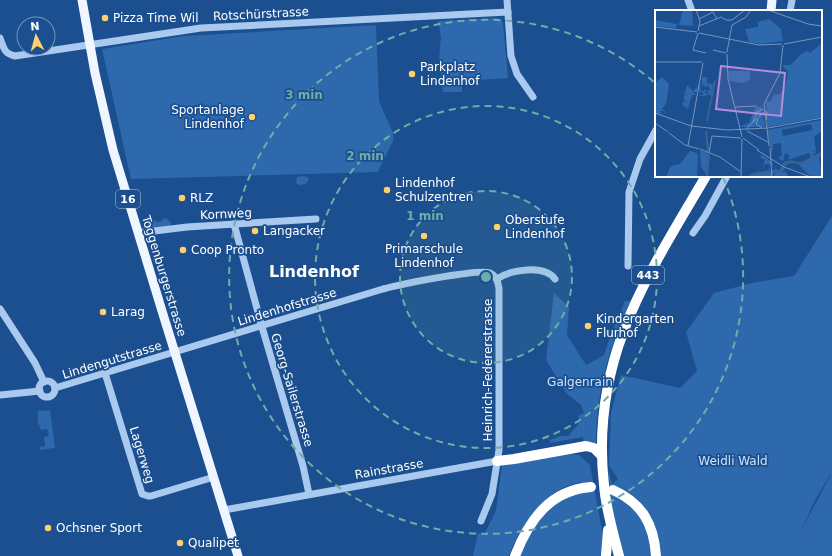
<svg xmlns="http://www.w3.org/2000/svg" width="832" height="556" viewBox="0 0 832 556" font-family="'DejaVu Sans',sans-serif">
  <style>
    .green { fill: #2e69ad; fill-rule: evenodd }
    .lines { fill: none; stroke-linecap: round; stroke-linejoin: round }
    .minor { stroke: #a9c9ee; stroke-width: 7 }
    .major { stroke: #f0f6ff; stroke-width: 9 }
    .highway { stroke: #fff; stroke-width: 10 }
    .ring { fill: none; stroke: #6fada8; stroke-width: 2; stroke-dasharray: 7 5 }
    .poi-dot { fill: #ffd166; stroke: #1b4f8f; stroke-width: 1.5 }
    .labels { text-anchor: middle; stroke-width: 3.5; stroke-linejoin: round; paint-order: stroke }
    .shield { fill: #1b4f8f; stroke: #bbcadd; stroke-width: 1 }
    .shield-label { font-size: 11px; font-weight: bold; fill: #fff }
    .street-label { font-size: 12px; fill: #fff; stroke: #1b4f8f }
    .poi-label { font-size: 12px; fill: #fff; stroke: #1b4f8f; text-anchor: start }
    .park-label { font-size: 12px; fill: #cfe3fa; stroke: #1b4f8f }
    .district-label { font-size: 16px; font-weight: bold; fill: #fff; stroke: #1b4f8f }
    .inset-river { fill: none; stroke: #3c6290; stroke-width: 2 }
    .inset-road { fill: none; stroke: #7695bc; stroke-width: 1 }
    .view { fill: #b68bdc; fill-opacity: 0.15; stroke: #b68bdc; stroke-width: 2 }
    .inset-edge { fill: none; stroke: #fff; stroke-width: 2 }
    .centre { fill: #6fada8; stroke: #1b4f8f; stroke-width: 2 }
    .ring-label { font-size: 12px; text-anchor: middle; font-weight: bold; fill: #6fada8; stroke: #1b4f8f; stroke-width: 3.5; stroke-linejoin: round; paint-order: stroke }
  </style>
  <rect width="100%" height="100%" fill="#1b4f8f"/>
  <g class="green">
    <path d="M497 18 501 19 503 23 508 78 462 81V92H443L439 60 441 37 438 21Z"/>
    <path d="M376 25 379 101 393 133V141L378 172 131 179 102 49 184 36Z"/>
    <path d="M303 176 307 177 309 179C307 184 303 185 299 185L296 183 297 177Z"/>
    <path d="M832 216V556H660C657 519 648 500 612 484L613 493 625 498 646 522 653 556H622L612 510 608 468 612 484 618 479 609 466 611 413 621 375 680 388 697 371 686 332 714 293 752 283 794 276ZM831 473V474L800 533 815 500Z"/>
    <path d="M166 218 171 223V227L148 230 147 227H144L143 221 155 220 156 222 162 221V219Z"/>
    <path d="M554 293 569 307 567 335 586 365 604 355 609 340 625 301H631C609 345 596 395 596 444H584L583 437 550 443V440L561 436H568L578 425 579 418 578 417 579 415 584 413 581 405 567 394 546 360Z"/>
    <path d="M50 410 55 448 38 450 40 449V447L45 446 44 437 49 436 47 429 41 430 38 422V411Z"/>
    <path d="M568 454 579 455 590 465 602 530V556H516L548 507 590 482C551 480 520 524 509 556H473L478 533 484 535 496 511 502 465Z"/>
  </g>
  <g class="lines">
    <g class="minor">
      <path d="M507 0 511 56 517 74 533 97"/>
      <path d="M688 0 692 11"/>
      <path d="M790 11 792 0"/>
      <path d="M0 38C4 49 4 53 15 56L201 28 508 12"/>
      <path d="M234 224 262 327 303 466 309 494"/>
      <path d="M138 233 187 227 316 219"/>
      <path d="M693 233 705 216 727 176"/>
      <path d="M628 266 629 192 640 159 656 130"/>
      <path d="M497 279C510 270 544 264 555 279"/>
      <path d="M0 309 35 363 44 382"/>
      <path d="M105 373 142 494 148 496H151L214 477"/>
      <circle cx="47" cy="389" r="8"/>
      <path d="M55 388 383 289C398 285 479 268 490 273 496 275 498 282 499 288V450L492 494 481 521"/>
      <path d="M0 395 40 391"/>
      <path d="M224 510 497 461"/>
    </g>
    <g class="major">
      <path d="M82 0 95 73 113 150 162 311 238 556"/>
      <path d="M771 11 772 0"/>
    </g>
    <g class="highway">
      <path d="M497 461 514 459 586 446 594 448 602 456"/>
      <path d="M613 490C642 503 654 524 656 556"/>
      <path d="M515 556C529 520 550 490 591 487"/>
      <path d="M606 556 608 530"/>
      <path d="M619 556C613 532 606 510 604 485 590 360 646 278 706 176"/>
    </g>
  </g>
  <circle cx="486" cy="277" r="86" fill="#6fada8" fill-opacity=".12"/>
  <g class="ring">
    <circle cx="486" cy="277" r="86"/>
    <circle cx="486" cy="277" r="171"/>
    <path d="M723 177A257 257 0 1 1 655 83"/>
  </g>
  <g class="poi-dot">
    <circle cx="105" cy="18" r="4"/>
    <circle cx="412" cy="74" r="4"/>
    <circle cx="252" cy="117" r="4"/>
    <circle cx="387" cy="190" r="4"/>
    <circle cx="182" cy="198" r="4"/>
    <circle cx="497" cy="227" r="4"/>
    <circle cx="255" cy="231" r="4"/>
    <circle cx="424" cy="236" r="4"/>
    <circle cx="183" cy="250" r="4"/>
    <circle cx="103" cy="312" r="4"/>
    <circle cx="588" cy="326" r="4"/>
    <circle cx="48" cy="528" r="4"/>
    <circle cx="180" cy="543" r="4"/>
  </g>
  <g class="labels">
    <g class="shield">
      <rect x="116" y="190" width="24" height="18" rx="3"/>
      <rect x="632" y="266" width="32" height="18" rx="3"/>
    </g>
    <g class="shield-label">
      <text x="128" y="203">16</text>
      <text x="648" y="279">443</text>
    </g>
    <g class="street-label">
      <text transform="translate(261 14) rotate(-3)" y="4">Rotschürstrasse</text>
      <text transform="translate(226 214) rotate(-3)" y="4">Kornweg</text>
      <text transform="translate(164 276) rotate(73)" y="4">Toggenburgerstrasse</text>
      <text transform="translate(287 307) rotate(-17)" y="4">Lindenhofstrasse</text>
      <text transform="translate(112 360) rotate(-17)" y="4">Lindengutstrasse</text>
      <text transform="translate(488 370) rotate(-90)" y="4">Heinrich-Federerstrasse</text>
      <text transform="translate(292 390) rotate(73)" y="4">Georg-Sailerstrasse</text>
      <text transform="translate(142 455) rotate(73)" y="4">Lagerweg</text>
      <text transform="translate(389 469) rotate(-10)" y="4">Rainstrasse</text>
    </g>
    <g class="poi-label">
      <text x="113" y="22">Pizza Time Wil</text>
      <text x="420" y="71">Parkplatz<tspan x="420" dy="14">Lindenhof</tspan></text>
      <text x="244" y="114" text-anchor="end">Sportanlage<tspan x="244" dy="14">Lindenhof</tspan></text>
      <text x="395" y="187">Lindenhof<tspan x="395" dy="14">Schulzentren</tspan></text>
      <text x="190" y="202">RLZ</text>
      <text x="505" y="224">Oberstufe<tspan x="505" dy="14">Lindenhof</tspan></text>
      <text x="263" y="235">Langacker</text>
      <text x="424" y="253" text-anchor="middle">Primarschule<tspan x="424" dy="14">Lindenhof</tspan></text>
      <text x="191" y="254">Coop Pronto</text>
      <text x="111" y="316">Larag</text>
      <text x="596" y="323">Kindergarten<tspan x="596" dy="14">Flurhof</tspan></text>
      <text x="56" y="532">Ochsner Sport</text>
      <text x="188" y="547">Qualipet</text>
    </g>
    <g class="park-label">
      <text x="580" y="386">Galgenrain</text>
      <text x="733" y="465">Weidli Wald</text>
    </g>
    <g class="district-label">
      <text x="314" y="277">Lindenhof</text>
    </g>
  </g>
  <g transform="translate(655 10)">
    <rect width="167" height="167" fill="#1b4f8f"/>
    <path d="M28 0H37L38 16 24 15ZM114 9 126 19 128 31 106 34 94 32 90 19 103 17V12ZM0 10 22 14 21 18 0 16ZM167 33V107L112 117 111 90 115 92 119 85 125 84 129 79 133 65 131 63H134L127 55H136L145 45 152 41 155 43ZM73 61H95V70L88 73 74 71ZM7 67 14 74 11 94 7 99 10 101 9 105V101H5L7 104 0 103V73ZM47 67H52V73L58 74 56 86 52 84 51 86H45L44 83 47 85 49 84 44 81V75L47 77H45L47 82 50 79 52 81 49 82 54 84 52 81 55 80 53 75 50 74 53 76 50 77 48 74V76H47ZM32 75 38 81 43 76 42 82H38L41 85H37L33 99 27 97 33 98 27 95 28 92H33L29 91V86H32L29 85ZM101 96 107 97 109 108 103 109H109L110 117H84L94 113ZM167 110V121L159 127 161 140 156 142 162 141 157 146 167 142 164 146 167 167 154 165 143 154 136 151 130 156 127 154 136 150 146 153 156 147 154 143 133 150 135 146 130 143 128 151 124 149V147L127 146 126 133 118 134 117 147 112 120ZM156 114 158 122 157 120 128 126 127 120ZM45 140 55 144 53 167 46 157ZM35 141 42 143 43 146 42 167H11L16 156 25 154ZM107 145 117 152 118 154V155L110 154 109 157 103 160 104 162 112 161 115 157 114 161 121 159 125 161 128 157 130 159 125 163 130 161 134 167H119L120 162 116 167H94L108 157 110 150 105 147Z" fill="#2e69ad" fill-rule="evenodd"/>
    <path class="inset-river" d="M52 111 60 71M51 121 53 141M118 161H125L131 152 146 153 167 145M52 167 54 144M93 167 98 164 116 162"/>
    <path class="inset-road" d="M41 0 45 11 43 21M113 0 153 14 167 16M44 9 58 2 62 9M44 16 66 7 71 10H77L90 0M0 17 42 22M43 23 38 40 51 43M44 23 104 35 127 34M129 34 167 27M58 40 71 43M72 42 77 15 91 7 96 0M72 44 73 69 87 127M0 52H47M125 63 128 35M80 97 101 96M109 99 112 103 111 110M0 103 36 116 72 120 113 118 167 108M103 109 101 114 107 118M98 112 102 102 108 99M0 113 13 122M91 119 109 102M92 121 113 132M14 123 30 135 44 139M88 128 104 140M33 136 48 53M114 136 109 94 125 63M115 138 117 167M45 139 65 147 86 162M102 140 129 157 156 167M54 142 57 126 86 128M86 167 87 129"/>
    <path class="view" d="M66 56 130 63 126 106 61 99Z"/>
    <rect width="167" height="167" class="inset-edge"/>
  </g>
  <circle cx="486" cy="277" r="6" class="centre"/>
  <g class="ring-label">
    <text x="304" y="99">3 min</text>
    <text x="365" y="160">2 min</text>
    <text x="425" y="220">1 min</text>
  </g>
  <g transform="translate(36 36) rotate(354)"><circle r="19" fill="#1b4f8f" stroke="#7695bc"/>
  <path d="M0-3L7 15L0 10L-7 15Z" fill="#ffd166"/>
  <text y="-6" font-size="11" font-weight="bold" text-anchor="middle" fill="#ffffff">N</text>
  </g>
</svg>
